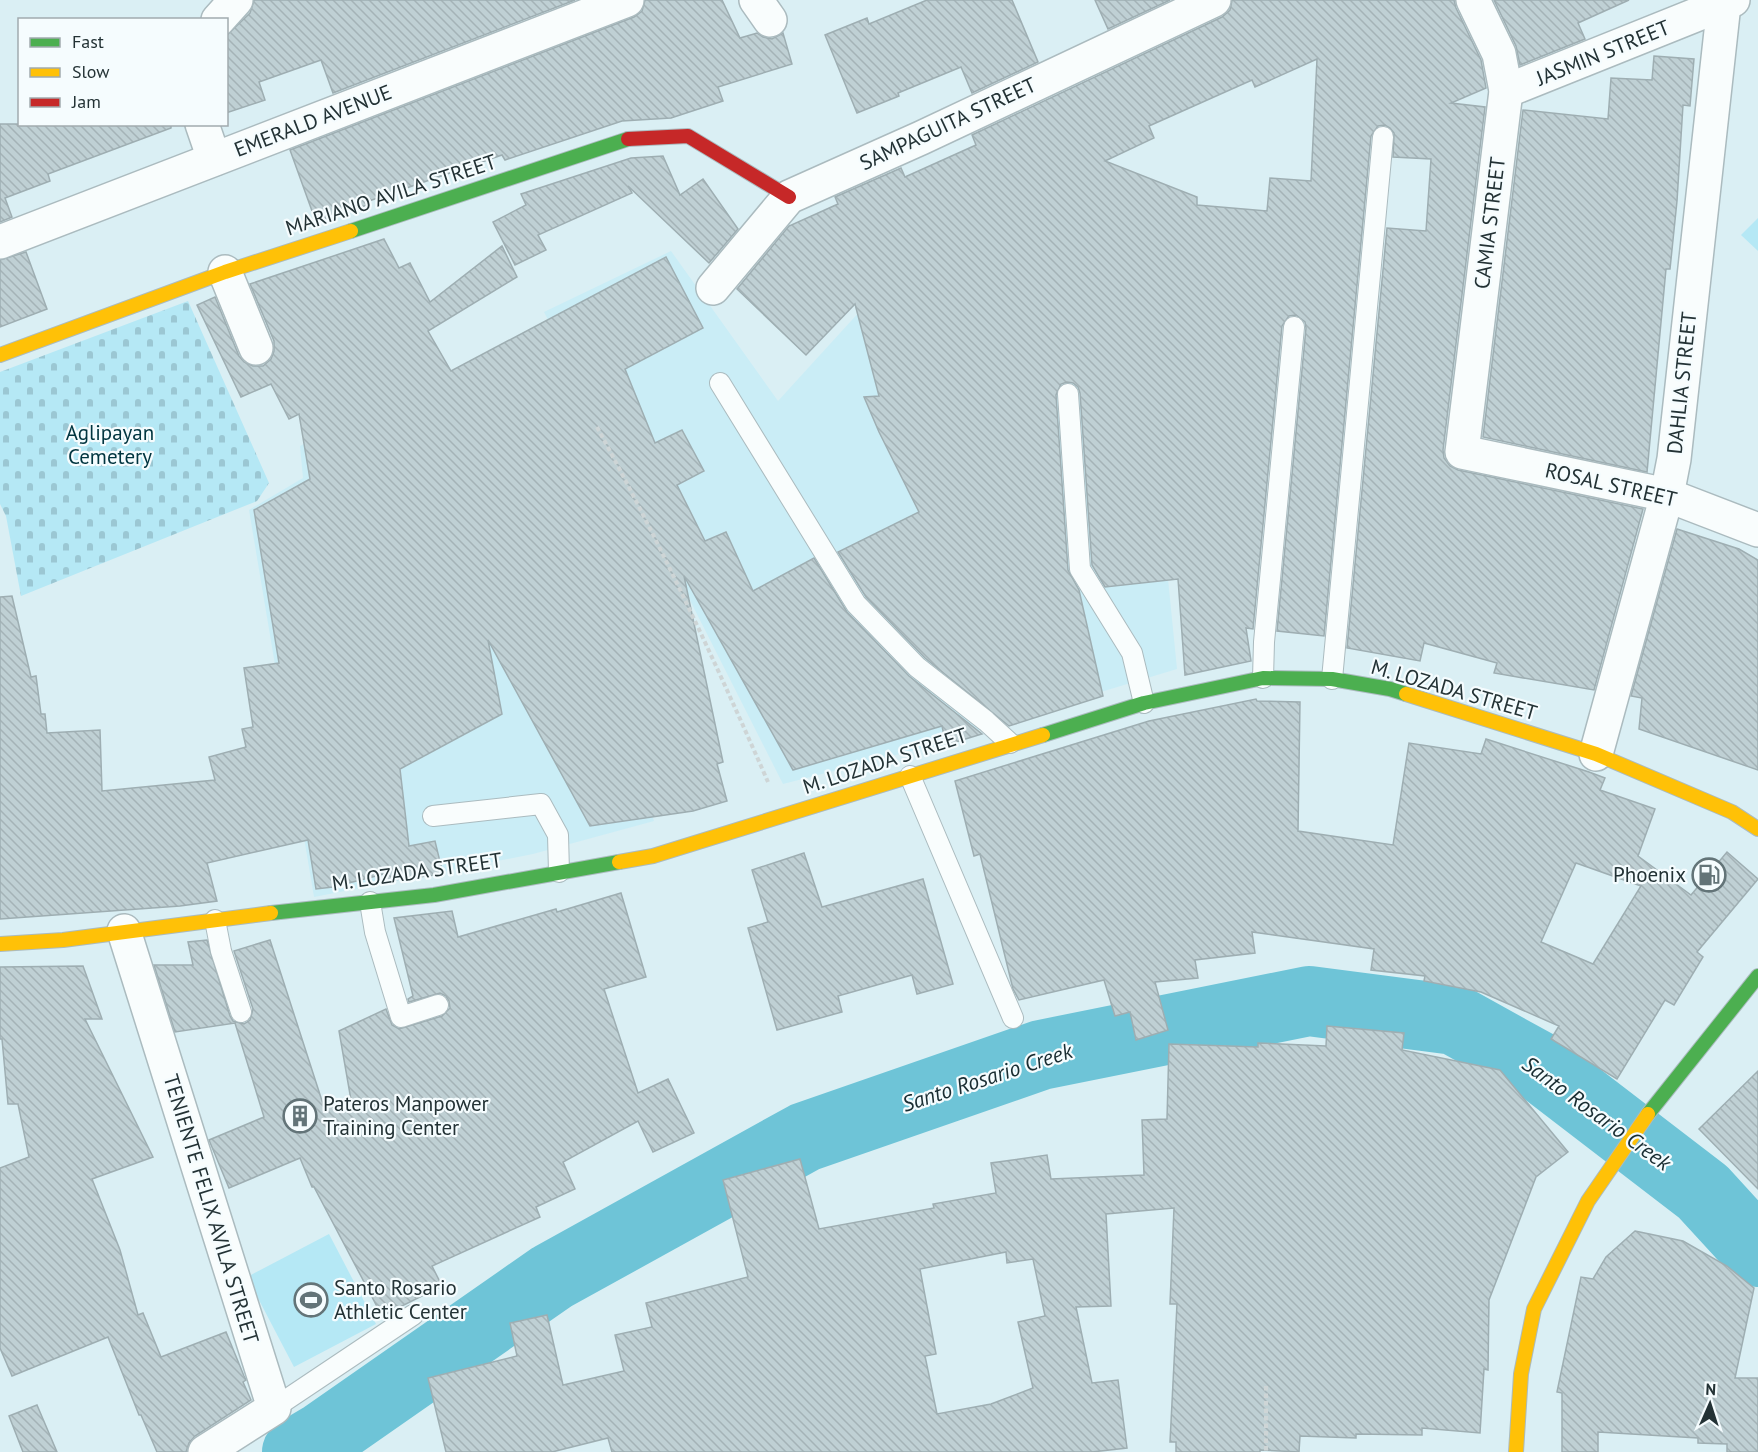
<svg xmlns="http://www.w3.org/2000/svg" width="1758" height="1452" viewBox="0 0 1758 1452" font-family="'PT Sans',sans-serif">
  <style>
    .built { fill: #caedf6 }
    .green { fill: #b5e8f5 }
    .cemetery { fill: url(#cemetery-stones) }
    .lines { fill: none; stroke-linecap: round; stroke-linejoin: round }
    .river { stroke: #6ec4d7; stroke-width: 70 }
    .building { fill: url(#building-back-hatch); stroke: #9eaeb2; stroke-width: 1.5; fill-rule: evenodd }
    .lane-casing { stroke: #abbbbf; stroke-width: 22 }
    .street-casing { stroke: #abbbbf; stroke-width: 36 }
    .fast-casing { stroke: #abbbbf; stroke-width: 16 }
    .slow-casing { stroke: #abbbbf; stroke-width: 16 }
    .jam-casing { stroke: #abbbbf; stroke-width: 16 }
    .path { stroke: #ced5d6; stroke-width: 4; stroke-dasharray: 4.5 3; stroke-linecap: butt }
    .lane { stroke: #f9fdfd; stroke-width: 20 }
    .street { stroke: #f9fdfd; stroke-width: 33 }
    .fast { stroke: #4caf50; stroke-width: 14 }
    .slow { stroke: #ffc107; stroke-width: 14 }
    .jam { stroke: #c62828; stroke-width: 14 }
    .labels { text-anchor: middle; stroke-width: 4.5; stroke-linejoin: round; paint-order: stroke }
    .street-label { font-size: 21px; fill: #233235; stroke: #f5fcfe }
    .park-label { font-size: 21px; fill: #003540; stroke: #f5fcfe }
    .poi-label { font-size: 21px; fill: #233235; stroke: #f5fcfe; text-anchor: start }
    .water-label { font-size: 22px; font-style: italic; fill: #192d32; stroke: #f5fcfe }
  </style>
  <defs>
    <pattern id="cemetery-stones" width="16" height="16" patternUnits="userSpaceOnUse" patternTransform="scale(1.5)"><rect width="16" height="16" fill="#b5e8f5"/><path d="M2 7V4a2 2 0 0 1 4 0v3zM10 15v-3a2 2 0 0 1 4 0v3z" fill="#9bc7d3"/></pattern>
    <pattern id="building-back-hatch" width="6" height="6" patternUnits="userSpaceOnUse" patternTransform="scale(1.5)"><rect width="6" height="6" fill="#bfd0d4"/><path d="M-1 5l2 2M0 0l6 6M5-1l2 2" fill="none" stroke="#a4b3b7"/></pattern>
  </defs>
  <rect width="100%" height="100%" fill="#daeff4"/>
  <g class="built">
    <path d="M1127 169 1177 669 1018 717 942 743 783 784 544 312 671 251 778 401 872 298Z"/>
    <path d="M422 380 631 757 654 821 533 854 314 897 249 510 303 478 300 446Z"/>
  </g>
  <g class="green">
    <path d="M1758 218V251L1741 235Z"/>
    <path d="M329 1234 376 1324 294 1367 247 1277Z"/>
  </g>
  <path class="cemetery" d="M188 301 269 483 257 501 21 596 6 516 0 504V372Z"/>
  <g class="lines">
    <path class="river" d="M297 1452 324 1436 552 1277 805 1137 1041 1055 1309 1001 1455 1020 1540 1067 1703 1192 1758 1252"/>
  </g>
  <g class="building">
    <path d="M254 0H575L333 93 321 60 259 82 265 100 226 113V36L250 13Z"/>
    <path d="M645 0H722L740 38 757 33 763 37 772 39 783 33 792 64 718 87 723 101 671 118 622 121 505 160 502 155 366 202 367 205 316 222 290 150 634 17 642 11Z"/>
    <path d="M927 0H1012L1038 62 972 93 961 67 898 93 899 96 857 113 825 35 867 18 869 24Z"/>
    <path d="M1095 0H1170L1108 29Z"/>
    <path d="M1232 0H1454L1456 8 1481 60 1486 88 1451 103 1485 107 1443 450 1444 458 1450 466 1458 470 1643 509 1594 690 1494 673 1497 663 1424 643 1420 661 1347 648 1387 228 1426 231 1431 159 1393 157 1394 133 1390 128 1385 125 1378 126 1371 136 1324 636 1277 631 1306 328 1305 322 1296 315 1289 316 1282 326 1253 629 1246 628 1251 661 1185 675 1178 579 1105 587 1092 565 1080 393 1078 387 1073 383 1067 382 1061 384 1056 395 1068 570 1079 590 1103 696 1009 726 925 658 866 597 838 552 919 512 879 432 864 397 879 396 855 304 806 355 737 289 789 226 838 204 835 197 901 168 905 177 976 145 972 135 1222 17 1230 10ZM1317 59 1311 181 1270 178 1267 211 1197 205V197L1105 161 1154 138 1149 126 1252 80 1255 87Z"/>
    <path d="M1494 0H1629L1578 23 1585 39 1520 65 1516 46Z"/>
    <path d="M1654 56 1694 59 1690 106 1683 105 1677 201 1670 269H1666L1647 472 1483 437 1523 110 1608 119 1611 78 1652 80Z"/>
    <path d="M0 124H171V128L48 174 50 181 5 198 12 217 0 222Z"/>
    <path d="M663 156 680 195 703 179 738 229 709 263 628 186 632 193 538 235 546 250 515 265 493 222 526 205 521 194 631 158Z"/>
    <path d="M384 239 399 268 410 263 430 302 502 246 517 277 428 331 451 371 666 257 703 328 625 369 655 443 682 430 704 471 677 485 705 541 726 532 753 591 814 558 847 612 909 676 982 734 946 745 942 726 793 770 684 576 723 762 717 764 727 801 693 811 590 826 488 640 502 714 400 769 409 846 435 841 443 874 385 881 384 874 333 887 316 889 308 840 207 863 217 901 180 906 0 919V597L12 596 31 677 36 676 41 714H45L47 733 100 730 102 791 215 780 209 757 246 747 242 729 253 727 244 668 279 663 254 510 310 479 299 414 289 419 271 384 241 397 197 305 215 297 239 356 244 362 253 366H263L271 359 274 351V341L250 284Z"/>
    <path d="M26 252 47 309 0 327V260Z"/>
    <path d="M1677 529 1739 549 1758 560V770L1639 729 1642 698 1631 696Z"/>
    <path d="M1256 699 1257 701 1300 702 1298 831 1393 845 1409 743 1481 754 1486 739 1589 772 1605 778 1600 790 1655 809 1638 856 1691 895 1727 852 1758 879 1697 952 1703 957 1674 1005 1665 1000 1617 1079 1551 1039 1559 1026 1481 992 1424 981 1425 976 1371 970 1374 949 1252 932 1255 953 1195 960 1198 978 1155 982 1168 1030 1136 1040 1130 1012 1115 1016 1104 980 1019 1000 1013 989 980 854 974 856 955 781 1149 721ZM1576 863 1641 886 1593 964 1541 942Z"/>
    <path d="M804 853 822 907 923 879 953 984 917 994 912 975 838 996 842 1012 777 1030 748 928 768 922 752 870Z"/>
    <path d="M621 893 646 977 604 989 638 1093 668 1079 694 1133 653 1152 638 1121 563 1162 575 1189 536 1207 540 1217 432 1266 442 1286 382 1316 314 1187H312L300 1158 229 1188 209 1140 264 1117 235 1023 175 1032 154 965H193L188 942 207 940 230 1016 233 1021 244 1024 250 1020 253 1009 234 951 270 940 324 1107 351 1100 339 1031 386 1009 392 1025 399 1029 442 1016 450 1008 449 1001 446 996 440 993 409 1002 408 999 413 996 394 918 452 911 458 937 556 909 557 912Z"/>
    <path d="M83 966 102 1019H85L153 1157 92 1179 120 1250 138 1315 143 1313 161 1357 226 1332 244 1376 246 1380 243 1382 251 1400 195 1436 189 1443 186 1452H157L141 1415H139L108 1337 12 1376 0 1348V1168L29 1157 18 1104H8L2 1039H0V967Z"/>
    <path d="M1327 1026 1404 1033 1402 1050 1500 1070 1568 1152 1536 1177 1489 1300 1488 1370 1484 1369 1480 1433 1422 1428V1435L1356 1434V1438L1300 1436 1299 1452 1260 1450V1452H1176V1442H1170L1177 1304H1170L1174 1208 1106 1214 1111 1306 1076 1307 1092 1383 1118 1380 1127 1448 1092 1452H612L608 1438 552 1452H446L428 1378 517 1356 510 1323 547 1315 563 1385 624 1371 615 1335 652 1327 646 1303 748 1277 723 1180 800 1159 819 1229 934 1208 933 1204 996 1193 991 1163 1047 1155 1051 1179 1144 1175 1142 1120 1167 1119 1169 1044 1258 1047V1043L1326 1046ZM1006 1252 1007 1263 1033 1259 1045 1316 1018 1322 1033 1388 991 1404 937 1414 925 1356 936 1354 920 1269Z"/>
    <path d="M1758 1071V1189L1699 1129Z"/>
    <path d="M1635 1231 1683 1241 1727 1266 1754 1288 1735 1378H1758V1452H1727V1444L1698 1443V1438L1598 1432V1452H1562V1393L1557 1392 1581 1277 1593 1279 1606 1257Z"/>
    <path d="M37 1405 57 1452H23L9 1416Z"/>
  </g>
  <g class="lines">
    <g class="lane-casing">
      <g id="lane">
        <path d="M720 383 856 604 917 667 986 721 1010 743"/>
        <path d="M1068 394 1080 569 1132 653 1144 703"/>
        <path d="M1263 678 1264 642 1294 327"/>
        <path d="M1332 679 1383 137"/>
        <path d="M910 776 1013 1018"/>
        <path d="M433 816 541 804 558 835 559 872"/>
        <path d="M370 902 375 932 401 1017 438 1005"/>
        <path d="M215 920 221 951 241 1012"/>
        <path d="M274 1408 413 1315"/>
      </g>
    </g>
    <g class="street-casing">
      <g id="street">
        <path d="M756 0 770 20"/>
        <path d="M1473 0 1499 54 1506 91 1462 452 1667 495 1758 530"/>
        <path d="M218 20 236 0"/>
        <path d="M1506 91 1733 0"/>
        <path d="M202 124 214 159"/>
        <path d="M0 242 627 0"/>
        <path d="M225 272 256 348"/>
        <path d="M713 288 789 197 921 138 1214 0"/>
        <path d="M1596 754 1667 495 1674 459 1724 4"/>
        <path d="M124 931 274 1408 205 1452"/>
      </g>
    </g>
    <g class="fast-casing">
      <g id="fast">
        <path d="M351 231 628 139"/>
        <path d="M1043 735 1144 703 1263 678 1332 679 1390 689 1406 694"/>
        <path d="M271 913 434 895 619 862"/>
        <path d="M1648 1114 1758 976"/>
      </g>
    </g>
    <g class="slow-casing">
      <g id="slow">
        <path d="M0 355 225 272 351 231"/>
        <path d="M1406 694 1596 754 1732 812 1758 829"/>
        <path d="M619 862 653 856 1043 735"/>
        <path d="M0 944 63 940 271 913"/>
        <path d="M1516 1452 1521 1374 1534 1309 1588 1201 1648 1114"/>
      </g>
    </g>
    <g class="jam-casing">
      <path id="jam" d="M628 139 688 136 789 197"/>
    </g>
    <g class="path">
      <path d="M597 427C660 543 715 661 768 782"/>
      <path d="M1266 1386V1452"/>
    </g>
    <use href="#lane" class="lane"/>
    <use href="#street" class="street"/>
    <use href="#fast" class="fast"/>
    <use href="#slow" class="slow"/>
    <use href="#jam" class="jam"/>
  </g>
  <defs>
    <g id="fuel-ring" transform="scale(1.725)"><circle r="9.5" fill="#f5fcfe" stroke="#637478" stroke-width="1.5"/><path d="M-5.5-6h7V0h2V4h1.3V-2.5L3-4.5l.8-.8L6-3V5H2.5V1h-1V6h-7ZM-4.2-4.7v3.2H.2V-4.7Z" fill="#637478"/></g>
    <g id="building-ring" transform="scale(1.725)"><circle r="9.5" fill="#f5fcfe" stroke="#637478" stroke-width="1.5"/><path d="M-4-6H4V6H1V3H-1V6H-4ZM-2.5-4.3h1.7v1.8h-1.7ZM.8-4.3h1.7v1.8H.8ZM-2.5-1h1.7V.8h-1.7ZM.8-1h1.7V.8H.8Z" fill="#637478"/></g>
    <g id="stadium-ring" transform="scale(1.725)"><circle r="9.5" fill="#f5fcfe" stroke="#637478" stroke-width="1.5"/><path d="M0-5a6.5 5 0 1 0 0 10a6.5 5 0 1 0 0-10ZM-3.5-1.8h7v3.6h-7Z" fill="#637478"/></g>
  </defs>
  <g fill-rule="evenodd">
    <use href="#fuel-ring" x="1709" y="875"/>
    <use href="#building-ring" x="300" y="1116"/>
    <use href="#stadium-ring" x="311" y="1300"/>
  </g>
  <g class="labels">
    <g class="street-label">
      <text transform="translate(1603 53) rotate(-22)" y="7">JASMIN STREET</text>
      <text transform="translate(313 121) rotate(-21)" y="7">EMERALD AVENUE</text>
      <text transform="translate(948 124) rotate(-25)" y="7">SAMPAGUITA STREET</text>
      <text transform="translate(391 195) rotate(-18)" y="7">MARIANO AVILA STREET</text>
      <text transform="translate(1490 223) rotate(-83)" y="7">CAMIA STREET</text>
      <text transform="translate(1682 383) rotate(-84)" y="7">DAHLIA STREET</text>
      <text transform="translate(1611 485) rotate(13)" y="7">ROSAL STREET</text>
      <text transform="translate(1454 690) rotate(16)" y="7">M. LOZADA STREET</text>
      <text transform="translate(885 761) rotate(-18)" y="7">M. LOZADA STREET</text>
      <text transform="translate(417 872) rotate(-8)" y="7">M. LOZADA STREET</text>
      <text transform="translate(211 1209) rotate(73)" y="7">TENIENTE FELIX AVILA STREET</text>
    </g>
    <g class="park-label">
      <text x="110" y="440">Aglipayan<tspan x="110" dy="24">Cemetery</tspan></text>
    </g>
    <g class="poi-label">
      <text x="1686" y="882" text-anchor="end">Phoenix</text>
      <text x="323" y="1111">Pateros Manpower<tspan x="323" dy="24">Training Center</tspan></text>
      <text x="334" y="1295">Santo Rosario<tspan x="334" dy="24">Athletic Center</tspan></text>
    </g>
    <g class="water-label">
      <text transform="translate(987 1077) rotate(-18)" y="8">Santo Rosario Creek</text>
      <text transform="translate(1597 1113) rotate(36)" y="8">Santo Rosario Creek</text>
    </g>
  </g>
  <rect x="18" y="18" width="210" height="108" fill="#f5fcfe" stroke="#a1abae" stroke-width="1.5"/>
  <rect x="30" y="38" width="30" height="9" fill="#4caf50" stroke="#a1abae" stroke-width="1.5"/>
  <text x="72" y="48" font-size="18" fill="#233235">Fast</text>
  <rect x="30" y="68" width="30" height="9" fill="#ffc107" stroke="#a1abae" stroke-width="1.5"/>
  <text x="72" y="78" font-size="18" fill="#233235">Slow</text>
  <rect x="30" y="98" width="30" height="9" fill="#c62828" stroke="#a1abae" stroke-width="1.5"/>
  <text x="72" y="108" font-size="18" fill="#233235">Jam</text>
  <g transform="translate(1710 1404) rotate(3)" stroke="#f5fcfe" stroke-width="4.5" paint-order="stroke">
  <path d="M0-4.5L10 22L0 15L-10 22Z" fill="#233235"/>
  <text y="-9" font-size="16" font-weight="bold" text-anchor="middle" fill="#233235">N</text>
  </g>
</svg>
